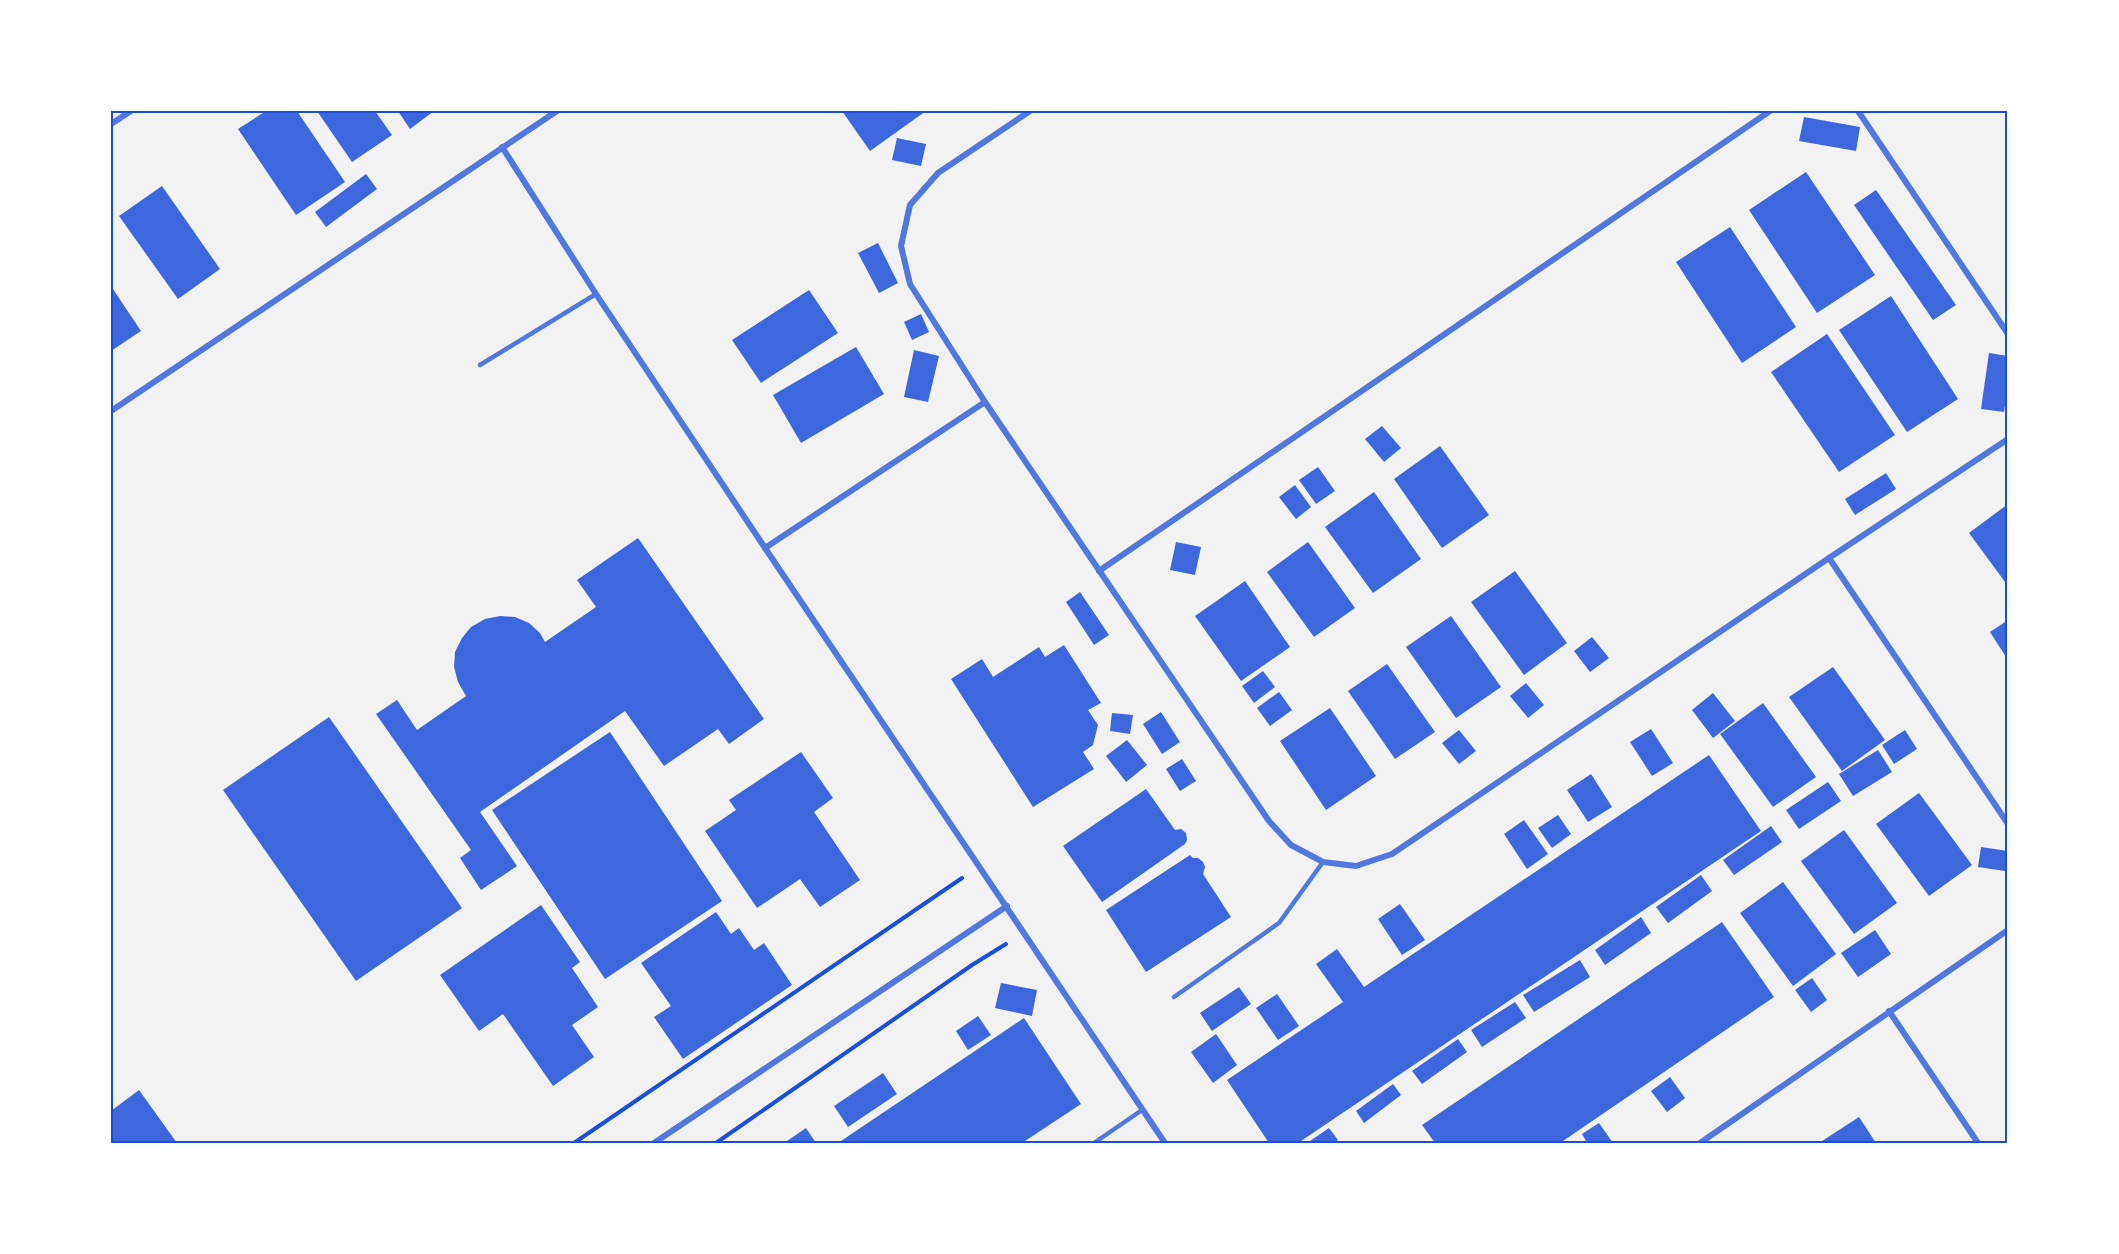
<svg xmlns="http://www.w3.org/2000/svg" width="2119" height="1254" viewBox="0 0 2119 1254" font-family="'Titillium Web',sans-serif">
  <style>
    .building { fill: #3d67dc }
    .lines { fill: none; stroke-linecap: round; stroke-linejoin: round }
    .path { stroke: #1d4ed8; stroke-width: 4 }
    .service { stroke: #5277de; stroke-width: 4.5 }
    .minor { stroke: #5277de; stroke-width: 6 }
    .neatline { fill: none; stroke: #1d4ed8; stroke-width: 2 }
  </style>
  <rect width="100%" height="100%" fill="#f2f2f2"/>
  <g class="building">
    <path d="M266 111H297L345 182 296 215 238 129Z"/>
    <path d="M317 111H375L392 135 352 162Z"/>
    <path d="M398 111H434L410 129Z"/>
    <path d="M842 111H926L870 151Z"/>
    <path d="M1804 117 1860 127 1856 151 1799 141Z"/>
    <path d="M897 138 926 144 921 166 892 160Z"/>
    <path d="M1806 172 1875 275 1817 313 1749 210Z"/>
    <path d="M366 174 377 189 326 227 315 212Z"/>
    <path d="M162 186 220 269 178 299 119 216Z"/>
    <path d="M1876 190 1956 305 1933 320 1854 205Z"/>
    <path d="M1730 227 1796 327 1742 363 1676 262Z"/>
    <path d="M878 243 898 283 879 293 858 253Z"/>
    <path d="M111 286 141 331 111 351Z"/>
    <path d="M809 290 838 333 761 383 732 340Z"/>
    <path d="M1891 296 1958 399 1907 432 1839 330Z"/>
    <path d="M921 314 929 332 912 340 904 322Z"/>
    <path d="M1827 334 1895 435 1839 472 1771 372Z"/>
    <path d="M856 347 884 394 801 443 773 395Z"/>
    <path d="M914 350 939 356 928 402 904 397Z"/>
    <path d="M1989 353 2008 356V384L2004 412 1981 409Z"/>
    <path d="M1382 426 1401 448 1384 462 1365 439Z"/>
    <path d="M1440 446 1489 515 1442 548 1394 479Z"/>
    <path d="M1318 467 1335 491 1316 504 1299 480Z"/>
    <path d="M1886 473 1896 489 1855 515 1845 499Z"/>
    <path d="M1295 485 1311 507 1296 519 1279 497Z"/>
    <path d="M1374 492 1421 559 1373 593 1325 527Z"/>
    <path d="M2008 504V586L1969 533Z"/>
    <path d="M638 538 764 719 729 744 718 729 664 766 625 711 480 812 517 866 481 890 460 858 471 850 376 714 397 700 417 730 466 696 458 682 454 667 455 652 462 638 471 627 485 619 500 616 515 617 529 623 540 633 545 642 596 607 577 580Z"/>
    <path d="M1176 542 1201 547 1195 575 1170 570Z"/>
    <path d="M1308 542 1355 608 1314 637 1267 572Z"/>
    <path d="M1515 571 1567 643 1524 675 1471 602Z"/>
    <path d="M1245 581 1290 647 1241 681 1195 616Z"/>
    <path d="M1080 592 1109 635 1094 645 1066 602Z"/>
    <path d="M1451 616 1501 687 1456 718 1406 647Z"/>
    <path d="M2008 620V660L1990 632Z"/>
    <path d="M1592 637 1609 658 1590 672 1574 651Z"/>
    <path d="M1064 645 1101 703 1088 710 1098 725 1093 745 1083 752 1094 769 1033 807 951 679 982 659 993 677 1039 647 1045 657Z"/>
    <path d="M1387 664 1435 732 1395 759 1348 691Z"/>
    <path d="M1833 667 1885 740 1842 771 1789 697Z"/>
    <path d="M1263 671 1275 687 1254 703 1242 686Z"/>
    <path d="M1526 683 1544 705 1528 718 1510 696Z"/>
    <path d="M1279 692 1292 710 1270 726 1257 708Z"/>
    <path d="M1713 693 1735 721 1713 738 1692 710Z"/>
    <path d="M1763 703 1816 777 1773 807 1720 734Z"/>
    <path d="M1330 708 1376 776 1326 810 1280 741Z"/>
    <path d="M1161 712 1180 742 1162 754 1143 724Z"/>
    <path d="M1112 713 1133 715 1130 734 1110 731Z"/>
    <path d="M329 717 462 908 356 981 223 790Z"/>
    <path d="M1651 729 1673 763 1652 776 1630 742Z"/>
    <path d="M1459 730 1476 751 1459 764 1442 743Z"/>
    <path d="M1905 730 1917 749 1894 764 1882 745Z"/>
    <path d="M610 732 722 901 605 979 492 810Z"/>
    <path d="M1127 740 1147 765 1126 782 1106 756Z"/>
    <path d="M1878 750 1892 772 1853 796 1839 774Z"/>
    <path d="M801 752 833 798 814 812 860 880 820 907 800 879 757 908 705 831 736 810 729 800Z"/>
    <path d="M1709 755 1761 831 1298 1143H1269L1227 1080 1343 1002 1316 964 1337 949 1364 987Z"/>
    <path d="M1182 759 1196 781 1180 791 1166 769Z"/>
    <path d="M1591 774 1612 807 1588 822 1567 790Z"/>
    <path d="M1828 782 1841 801 1799 829 1786 810Z"/>
    <path d="M1146 789 1175 830 1181 829 1186 833 1187 840 1185 844 1102 902 1063 846Z"/>
    <path d="M1919 793 1972 865 1929 896 1876 824Z"/>
    <path d="M1558 815 1571 834 1552 848 1538 828Z"/>
    <path d="M1524 820 1548 854 1527 869 1504 834Z"/>
    <path d="M1771 826 1782 842 1734 875 1723 860Z"/>
    <path d="M1844 830 1897 903 1854 934 1801 861Z"/>
    <path d="M1981 847 2008 851 2005 871 1978 867Z"/>
    <path d="M1190 855 1193 858H1198L1203 862 1205 867 1203 874 1231 917 1146 972 1106 910Z"/>
    <path d="M1701 875 1712 891 1668 923 1656 907Z"/>
    <path d="M1783 882 1836 954 1793 986 1740 913Z"/>
    <path d="M1400 904 1425 940 1402 955 1378 919Z"/>
    <path d="M541 905 580 962 572 968 598 1007 572 1025 594 1057 553 1086 503 1014 479 1031 440 975Z"/>
    <path d="M716 912 731 934 739 928 754 950 764 943 792 985 683 1059 654 1017 671 1006 641 963Z"/>
    <path d="M1641 917 1651 933 1605 965 1595 950Z"/>
    <path d="M1722 922 1774 997 1560 1143H1435L1422 1125Z"/>
    <path d="M1875 930 1891 954 1858 977 1841 953Z"/>
    <path d="M1580 960 1590 977 1534 1012 1523 995Z"/>
    <path d="M1812 978 1827 1000 1811 1012 1795 990Z"/>
    <path d="M1001 983 1037 990 1032 1016 995 1008Z"/>
    <path d="M1239 987 1251 1004 1212 1031 1200 1013Z"/>
    <path d="M1277 994 1299 1026 1278 1040 1256 1008Z"/>
    <path d="M1515 1002 1526 1018 1482 1047 1471 1030Z"/>
    <path d="M978 1016 991 1035 968 1050 956 1031Z"/>
    <path d="M1024 1018 1081 1104 1022 1143H838Z"/>
    <path d="M1216 1034 1237 1065 1213 1083 1191 1052Z"/>
    <path d="M1458 1039 1467 1052 1422 1084 1412 1071Z"/>
    <path d="M883 1073 897 1094 848 1127 834 1106Z"/>
    <path d="M1670 1077 1685 1098 1667 1112 1651 1091Z"/>
    <path d="M1393 1084 1401 1095 1364 1123 1356 1111Z"/>
    <path d="M139 1090 177 1143H111V1111Z"/>
    <path d="M1859 1117 1876 1143H1819Z"/>
    <path d="M1599 1123 1613 1143H1587L1582 1134Z"/>
    <path d="M806 1128 816 1143H784Z"/>
    <path d="M1329 1128 1338 1140 1334 1143H1307Z"/>
  </g>
  <g class="lines">
    <g class="path">
      <path d="M574 1143 962 878"/>
      <path d="M716 1143 972 965 1006 944"/>
    </g>
    <g class="service">
      <path d="M480 365 596 294"/>
      <path d="M1174 997 1279 923 1323 862"/>
      <path d="M1094 1143 1142 1110"/>
    </g>
    <g class="minor">
      <path d="M1030 111 938 173 910 205 901 246 910 284 985 402 1269 821 1291 845 1323 862 1356 866 1392 854 1829 558 2008 439"/>
      <path d="M1858 111 2008 334"/>
      <path d="M111 124 131 111"/>
      <path d="M502 147 596 294 765 548 1165 1143"/>
      <path d="M111 411 557 111"/>
      <path d="M765 548 985 402"/>
      <path d="M1829 558 2008 824"/>
      <path d="M1099 571 1770 111"/>
      <path d="M1889 1011 1978 1143"/>
      <path d="M654 1143 1007 906"/>
      <path d="M1700 1143 2008 930"/>
    </g>
  </g>
  <rect width="2119" height="1254" fill="none" stroke="#ffffff" stroke-width="225"/>
  <rect x="112" y="112" width="1894" height="1030" class="neatline"/>
</svg>
